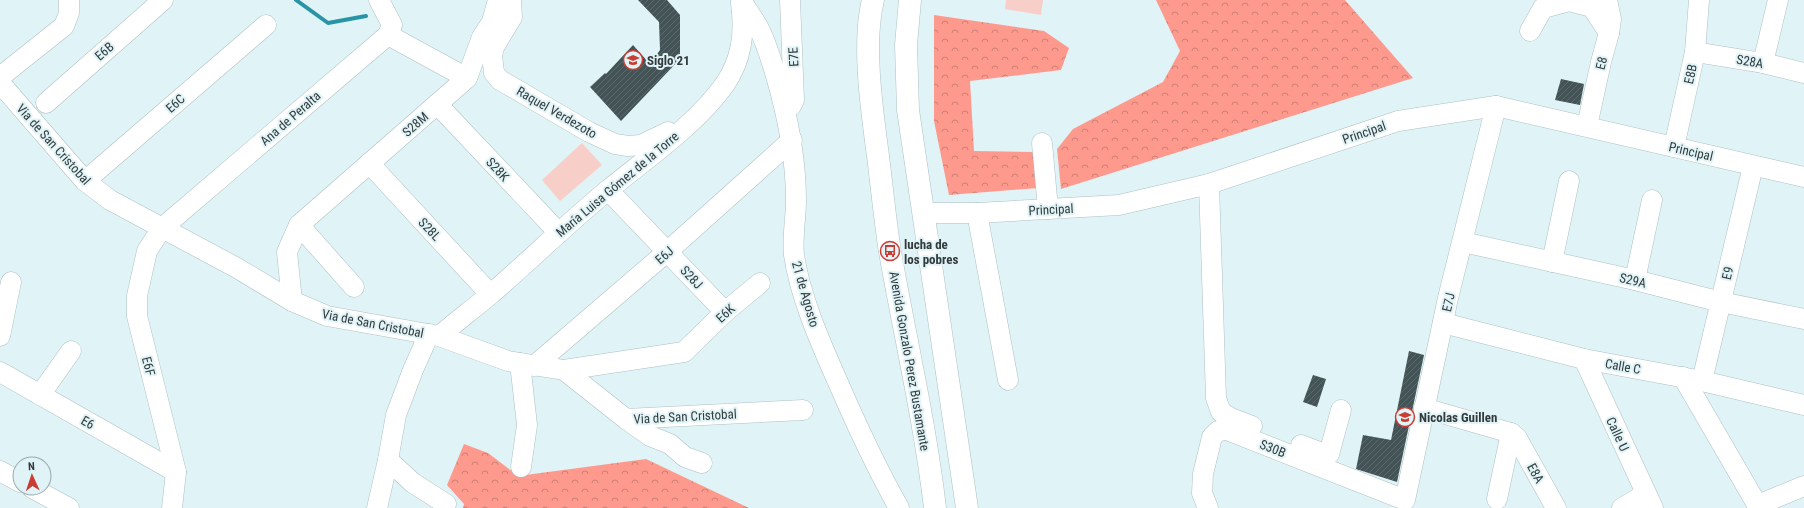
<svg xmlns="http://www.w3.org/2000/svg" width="1804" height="508" viewBox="0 0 1804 508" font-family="'Roboto Condensed',sans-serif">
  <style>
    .forest { fill: url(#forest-crowns) }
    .garden { fill: #f8cfc8 }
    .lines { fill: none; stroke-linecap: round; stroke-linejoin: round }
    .stream { stroke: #2894a5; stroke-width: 4 }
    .building { fill: url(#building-hatch) }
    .minor-casing { stroke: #aec0c4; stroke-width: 21 }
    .major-casing { stroke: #aec0c4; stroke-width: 23 }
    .minor { stroke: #fff; stroke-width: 20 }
    .major { stroke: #fff; stroke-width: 22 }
    .labels { text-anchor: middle; stroke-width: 4; stroke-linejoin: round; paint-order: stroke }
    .street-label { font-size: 13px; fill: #323a3b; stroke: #e0f3f7 }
    .poi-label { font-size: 13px; font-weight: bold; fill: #323a3b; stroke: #e0f3f7; text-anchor: start }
  </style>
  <defs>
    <pattern id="forest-crowns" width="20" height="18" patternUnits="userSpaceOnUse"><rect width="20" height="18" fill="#fd9a8d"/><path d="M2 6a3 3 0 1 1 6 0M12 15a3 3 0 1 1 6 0" fill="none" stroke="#cd7f74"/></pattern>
    <pattern id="building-hatch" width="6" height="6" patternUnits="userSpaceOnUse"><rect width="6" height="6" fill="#435356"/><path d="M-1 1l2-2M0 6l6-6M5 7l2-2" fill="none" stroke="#5c6a6c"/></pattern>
  </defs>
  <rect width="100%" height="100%" fill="#e0f3f7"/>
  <g class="forest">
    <path d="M1156 0H1345L1413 78 1061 189 1057 149 1073 129 1163 82 1180 51Z"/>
    <path d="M934 15 1044 31 1069 48 1061 70 970 81 974 151 1035 152 1038 188 949 195 934 121Z"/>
    <path d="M464 444 488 453 518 476 646 459 749 508H463L464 504 447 485Z"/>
  </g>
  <g class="garden">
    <path d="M1006 0H1043L1041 15 1005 9Z"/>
    <path d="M582 143 602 165 560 201 542 180Z"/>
  </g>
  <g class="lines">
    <path class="stream" d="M296 0 328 23 366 16"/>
  </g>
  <g class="building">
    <path d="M638 0H667L680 15V59L621 121 590 87 605 73 606 74 633 45 650 64 660 50 659 22Z"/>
    <path d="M1561 79 1584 84 1580 105 1555 100Z"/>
    <path d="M1409 351 1424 355 1397 482 1356 469 1363 435 1391 440Z"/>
    <path d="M1313 375 1326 379 1317 407 1303 402Z"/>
  </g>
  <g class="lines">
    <g class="minor-casing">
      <g id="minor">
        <path d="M511 0 512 17 494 47 492 56 494 73 500 80 589 132 615 144 628 146 641 145 668 132"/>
        <path d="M741 0C746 8 752 17 757 25 766 41 771 59 776 76 788 117 796 158 796 201 796 218 792 238 794 255 800 296 820 342 837 380 856 424 876 467 899 508"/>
        <path d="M1530 31 1543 8 1569 1 1592 7 1609 33"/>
        <path d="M388 35 467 78"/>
        <path d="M1695 52 1763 63 1804 73"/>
        <path d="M1763 63 1778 0"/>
        <path d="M0 77 64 26 69 13V0"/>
        <path d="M0 83 85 181 110 200 237 268 292 301 327 316 439 336 508 361 564 370 626 419 803 410"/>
        <path d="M46 103 163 0"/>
        <path d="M437 104 559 233"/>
        <path d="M785 109 791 106 794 100 790 0"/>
        <path d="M1587 126 1601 62 1609 33 1611 19 1607 0"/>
        <path d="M1042 143 1048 209"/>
        <path d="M1674 147 1695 52 1699 0"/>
        <path d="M369 163 490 294"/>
        <path d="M85 181 266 25"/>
        <path d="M1209 184 1216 398 1221 412 1231 418 1252 426"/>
        <path d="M608 190 725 312"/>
        <path d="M923 213H977L1119 205 1209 184 1398 121 1496 106 1804 177"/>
        <path d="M977 213 1008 380"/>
        <path d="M299 225 354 287"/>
        <path d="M1463 242 1635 280 1721 302 1804 319"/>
        <path d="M1552 262 1569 181"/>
        <path d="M1635 280 1652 200"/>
        <path d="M292 301 287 252 299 225 467 78 482 37 492 22 498 0"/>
        <path d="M1443 323 1584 359 1702 381 1804 405"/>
        <path d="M0 336 11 282"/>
        <path d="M439 336C456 322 474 308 491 294 530 260 568 223 608 190 646 159 697 124 725 84 742 59 745 33 741 3"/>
        <path d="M1584 359 1653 508"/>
        <path d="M520 363 527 425 521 467"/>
        <path d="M534 366 668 251 792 140"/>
        <path d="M564 370 684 352 725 312 760 283"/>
        <path d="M0 372 176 472"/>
        <path d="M1683 377 1759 508"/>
        <path d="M1702 381 1753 166"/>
        <path d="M40 395 71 351"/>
        <path d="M1424 408 1511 433 1517 438 1556 508"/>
        <path d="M626 419 650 436 670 444 685 457 702 463"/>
        <path d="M1301 445 1325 454H1329L1341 410"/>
        <path d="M388 460 413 483 446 504"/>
        <path d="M0 471 20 482"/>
        <path d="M32 488 69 508"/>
        <path d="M1497 499 1511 433"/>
        <path d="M1758 505 1804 486"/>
        <path d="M172 508 176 472 137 316V296L147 251 162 228 388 35 392 25 379 0"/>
        <path d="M377 508 388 460 396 415 413 370 429 334"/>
        <path d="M1208 508 1202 493 1203 474 1212 437 1218 431 1227 430 1405 500 1448 298 1496 106"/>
        <path d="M1622 508 1646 494"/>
      </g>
    </g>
    <g class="major-casing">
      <g id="major">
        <path d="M873 0C862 43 872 111 878 156 882 188 885 220 890 252 905 337 925 422 935 508"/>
        <path d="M910 0 906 45 908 110 967 508"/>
      </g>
    </g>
    <use href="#minor" class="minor"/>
    <use href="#major" class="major"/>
  </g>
  <defs>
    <g id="university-ring" transform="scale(1)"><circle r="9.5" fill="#e0f3f7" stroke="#ca3d32" stroke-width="1.5"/><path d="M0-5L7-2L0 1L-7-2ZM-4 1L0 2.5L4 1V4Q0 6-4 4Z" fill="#ca3d32"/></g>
    <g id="bus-ring" transform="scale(1)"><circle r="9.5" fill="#e0f3f7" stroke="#ca3d32" stroke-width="1.5"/><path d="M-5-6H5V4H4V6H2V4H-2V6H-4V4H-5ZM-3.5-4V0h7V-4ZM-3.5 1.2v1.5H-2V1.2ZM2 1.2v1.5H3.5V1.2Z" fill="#ca3d32"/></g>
    <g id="school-ring" transform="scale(1)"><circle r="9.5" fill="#e0f3f7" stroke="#ca3d32" stroke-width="1.5"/><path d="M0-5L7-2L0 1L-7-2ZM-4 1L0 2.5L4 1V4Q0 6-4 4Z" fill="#ca3d32"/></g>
  </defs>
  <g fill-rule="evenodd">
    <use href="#university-ring" x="633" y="60"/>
    <use href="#bus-ring" x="890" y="251"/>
    <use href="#school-ring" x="1405" y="417"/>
  </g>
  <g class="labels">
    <g class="street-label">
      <text transform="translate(104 51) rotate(-41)" y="5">E6B</text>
      <text transform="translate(793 57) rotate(-93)" y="5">E7E</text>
      <text transform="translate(1750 61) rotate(10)" y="5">S28A</text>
      <text transform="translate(1601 63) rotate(-76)" y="5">E8</text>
      <text transform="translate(1690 74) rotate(-78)" y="5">E8B</text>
      <text transform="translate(175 103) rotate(-41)" y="5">E6C</text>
      <text transform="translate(557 112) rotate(30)" y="5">Raquel Verdezoto</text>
      <text transform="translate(290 118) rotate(-41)" y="5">Ana de Peralta</text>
      <text transform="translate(415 124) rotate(-41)" y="5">S28M</text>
      <text transform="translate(1364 132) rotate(-19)" y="5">Principal</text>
      <text transform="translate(54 144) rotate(48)" y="5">Via de San Cristobal</text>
      <text transform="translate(1691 151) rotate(13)" y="5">Principal</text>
      <text transform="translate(498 169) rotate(47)" y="5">S28K</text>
      <text transform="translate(617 184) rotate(-40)" y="5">María Luisa Gómez de la Torre</text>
      <text transform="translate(1051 209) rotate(-3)" y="5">Principal</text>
      <text transform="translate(430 229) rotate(47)" y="5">S28L</text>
      <text transform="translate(664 255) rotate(-41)" y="5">E6J</text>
      <text transform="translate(1727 273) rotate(-77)" y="5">E9</text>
      <text transform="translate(692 277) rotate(47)" y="5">S28J</text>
      <text transform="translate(1633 280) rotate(13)" y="5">S29A</text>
      <text transform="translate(806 294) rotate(74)" y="5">21 de Agosto</text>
      <text transform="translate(1448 302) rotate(-77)" y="5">E7J</text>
      <text transform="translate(725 313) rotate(-42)" y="5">E6K</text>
      <text transform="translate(373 323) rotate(11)" y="5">Via de San Cristobal</text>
      <text transform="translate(910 361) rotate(80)" y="5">Avenida Gonzalo Perez Bustamante</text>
      <text transform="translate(149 366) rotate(76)" y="5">E6F</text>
      <text transform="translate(1623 366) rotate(10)" y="5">Calle C</text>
      <text transform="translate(685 416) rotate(-3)" y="5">Via de San Cristobal</text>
      <text transform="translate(88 422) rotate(29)" y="5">E6</text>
      <text transform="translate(1618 434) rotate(65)" y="5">Calle U</text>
      <text transform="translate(1273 448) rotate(22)" y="5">S30B</text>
      <text transform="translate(1536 473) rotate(61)" y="5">E8A</text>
    </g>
    <g class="poi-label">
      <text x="647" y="65">Siglo 21</text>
      <text x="904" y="249">lucha de<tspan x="904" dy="15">los pobres</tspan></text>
      <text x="1419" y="422">Nicolas Guillen</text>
    </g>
  </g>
  <g transform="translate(32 476) rotate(357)"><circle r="19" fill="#e0f3f7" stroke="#9aa9ac"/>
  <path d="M0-3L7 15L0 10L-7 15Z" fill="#ca3d32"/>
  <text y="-6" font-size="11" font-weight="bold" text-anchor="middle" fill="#323a3b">N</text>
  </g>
</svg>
